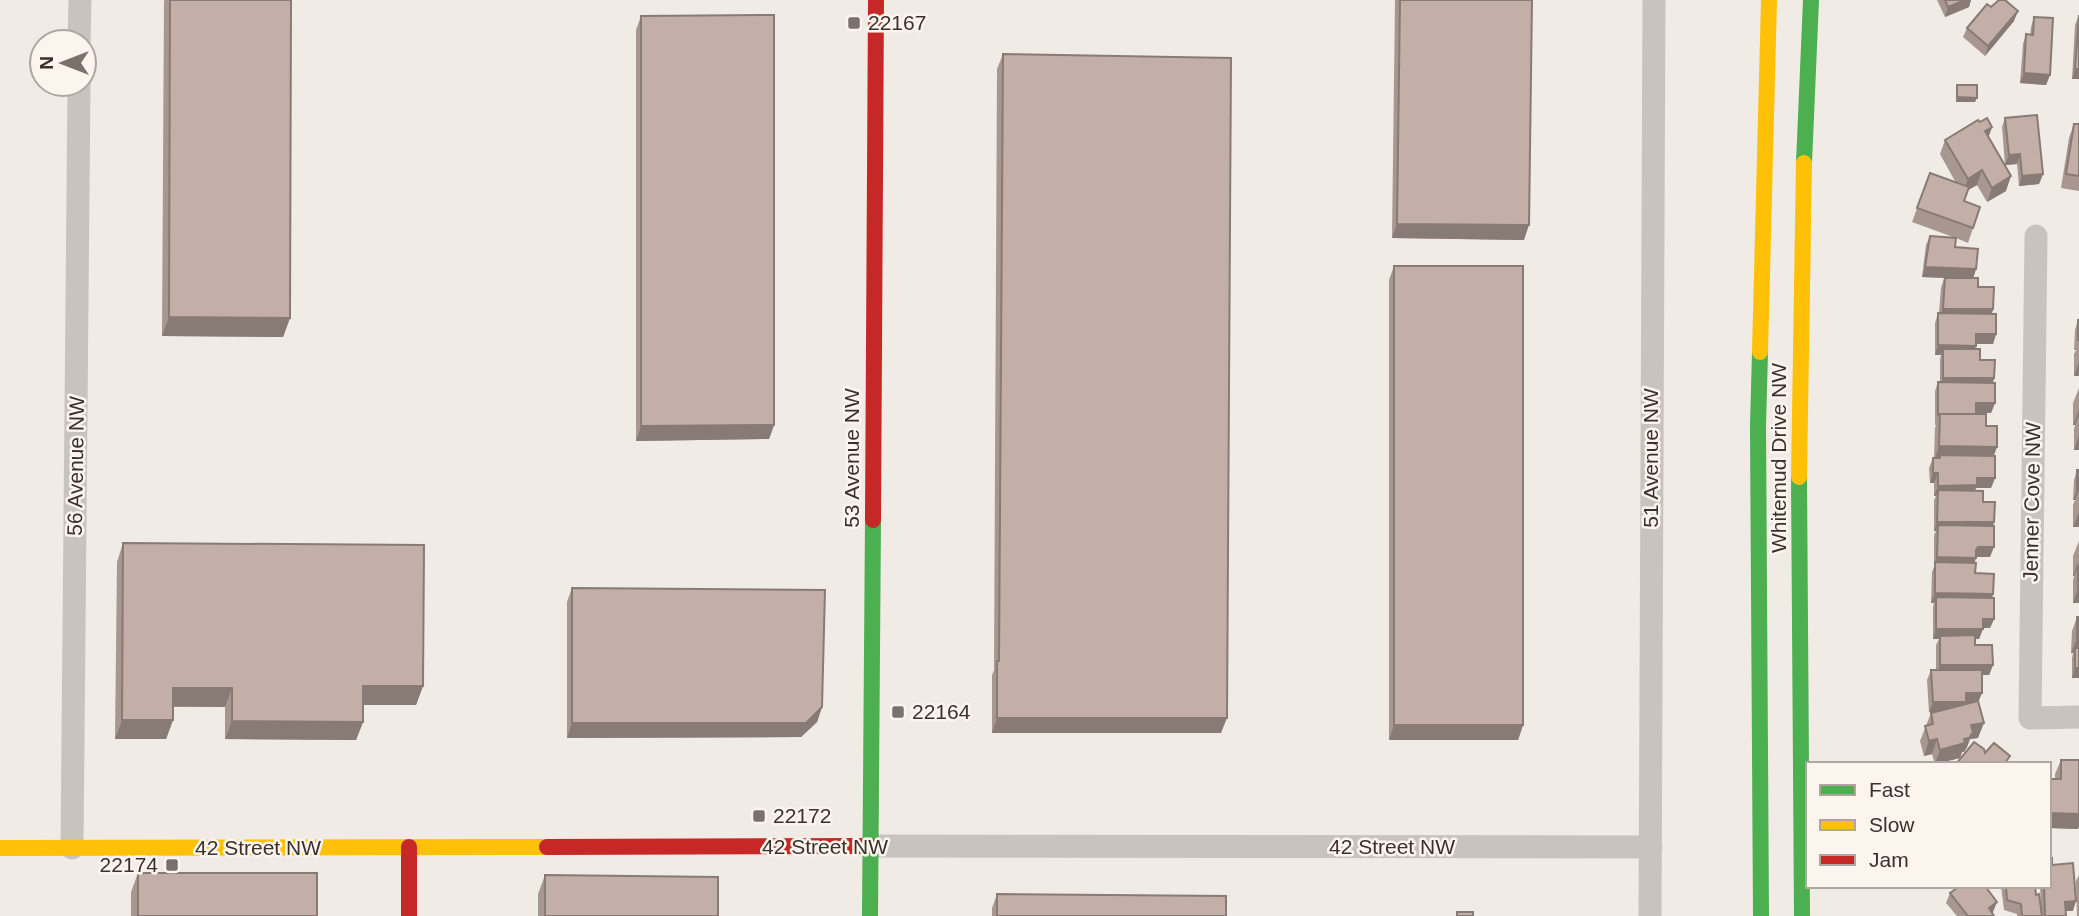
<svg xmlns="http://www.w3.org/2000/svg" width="2079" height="916" viewBox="0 0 2079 916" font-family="Helvetica,sans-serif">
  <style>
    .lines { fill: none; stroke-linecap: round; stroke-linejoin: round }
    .street { stroke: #c9c3be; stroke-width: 23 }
    .fast { stroke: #4caf50; stroke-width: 16 }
    .slow { stroke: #ffc107; stroke-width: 16 }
    .jam { stroke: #c62828; stroke-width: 16 }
    .wall { fill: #a89690 }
    .shaded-wall { fill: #887a75 }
    .building { fill: #c3afa7; stroke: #887a75; stroke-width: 2 }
    .poi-dot { fill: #7a716c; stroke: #fbf5ee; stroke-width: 2.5 }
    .labels { text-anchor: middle; stroke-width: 5; stroke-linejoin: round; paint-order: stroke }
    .poi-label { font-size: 21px; fill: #3b302b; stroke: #fbf5ee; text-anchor: start }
    .street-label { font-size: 21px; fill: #3b302b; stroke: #fbf5ee }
  </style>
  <rect width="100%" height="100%" fill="#f0ebe5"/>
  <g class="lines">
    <g class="street">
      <path d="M79 42 80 0"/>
      <path d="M2036 236 2030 718 2079 717"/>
      <path d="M870 846 1651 847"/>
      <path d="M72 848 79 84"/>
      <path d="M1650 916 1654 0"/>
    </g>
    <g class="fast">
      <path d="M1804 163 1811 0"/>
      <path d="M1760 352 1758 426 1761 916"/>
      <path d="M1799 477 1802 916"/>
      <path d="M870 916 873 520"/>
    </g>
    <g class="slow">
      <path d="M1760 352 1769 0"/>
      <path d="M1799 477 1804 163"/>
      <path d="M0 848 547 847"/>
    </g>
    <g class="jam">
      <path d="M873 520 876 0"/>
      <path d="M409 847V916"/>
      <path d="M547 847 870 846"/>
    </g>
  </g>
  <g class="wall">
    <path d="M164 0H291L290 318 283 337 162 336Z"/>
    <path d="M1395 0H1532L1524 240 1392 238Z"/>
    <path d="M1937 0H1971L1969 7 1945 17Z"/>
    <path d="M1991 7 2014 21 1985 56 1963 37 1967 28Z"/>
    <path d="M2079 15V79H2072L2075 25Z"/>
    <path d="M641 16 774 425 769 439 636 441V30Z"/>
    <path d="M2034 17 2050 75 2046 85 2020 83 2023 44 2026 34 2030 35 2031 27Z"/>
    <path d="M1003 54 1221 733H992V675L994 670 997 69Z"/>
    <path d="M1957 85 1975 102H1956V89Z"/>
    <path d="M2005 118 2043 174 2039 184 2019 186 2017 164 2005 165 2002 127Z"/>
    <path d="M1980 122 1992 127 1988 138 2006 191 1987 202 1977 185 1968 190 1964 201 1980 207 1968 243 1956 238 1955 247 1976 269 1973 278 1978 287 1993 309 1992 314 1996 334 1993 344H1976L1975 349 1980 360 1994 378 1993 383 1995 403 1991 413H1976V414L1986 426 1994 456 1995 478 1991 488H1976L1975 491 1983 502 1994 522 1993 526 1990 557H1976L1974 563 1975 573 1993 594 1992 598 1994 619 1990 628H1983L1979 639H1975V645L1993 665 1989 675H1982L1978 702V738L1970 739 1967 747 1964 752H1962L1960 758 1935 764 1932 754 1924 756 1920 741 1931 713 1937 712H1929L1927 680 1931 670H1936V645L1939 639H1933V607L1934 603H1931L1932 572 1934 567V535L1936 531H1934V500L1936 496H1934V483H1930L1929 468 1933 458H1934L1935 428 1936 425H1935V391L1938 382H1940V359L1941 355H1935V323L1938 313H1939L1941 288 1944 278 1922 277 1926 245 1930 236 1953 237 1912 222 1930 173 1956 183 1940 154 1945 140Z"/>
    <path d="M2074 124H2079V191L2061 188 2069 138Z"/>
    <path d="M1394 266 1523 725 1518 740H1389V280Z"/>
    <path d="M2078 320H2079V376H2074V354L2076 350H2074L2075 330Z"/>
    <path d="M2079 388V450H2074V429L2075 425H2073V403Z"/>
    <path d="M2077 470H2079V527H2073V505L2075 500H2073L2074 480Z"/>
    <path d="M2079 541V603H2073V581L2074 576H2073V556Z"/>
    <path d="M123 543 423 686 416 705H363V722L356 740 225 739V707H173V720L166 739H115L117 562Z"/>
    <path d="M572 588 822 707 817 722 801 737 567 738V602Z"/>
    <path d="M2077 617 2079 678H2072V658L2073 653H2071L2072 631Z"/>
    <path d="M2061 760H2079V826L2078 829 2049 828V779H2055V774Z"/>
    <path d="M2052 865 2073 911H2066V916H2017V914L2004 910 2001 886H2035L2036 895 2041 908 2040 886H2049Z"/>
    <path d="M138 873 317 916H131V892Z"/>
    <path d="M545 875 718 916H538V894Z"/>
    <path d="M2079 875V916H2077L2076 881Z"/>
    <path d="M1950 893 1997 902 1992 913 1994 916H1957L1946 903Z"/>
    <path d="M997 894 1226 916H992V908Z"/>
  </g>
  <g class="shaded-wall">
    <path d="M1965 0H1971L1969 7 1945 17 1948 7Z"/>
    <path d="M2018 11 2014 21 1985 56 1988 46Z"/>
    <path d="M2075 69H2079V79H2072Z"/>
    <path d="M2024 73 2050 75 2046 85 2020 83Z"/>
    <path d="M1957 97 1977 98 1975 102H1956Z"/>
    <path d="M1992 127 1987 141 1985 131Z"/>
    <path d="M2020 154 2017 164 2005 165 2009 155Z"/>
    <path d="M1982 170 1977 185 1963 193 1968 179Z"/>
    <path d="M2043 174 2039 184 2019 186 2022 176Z"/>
    <path d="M2011 176 2006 191 1987 202 1992 188Z"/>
    <path d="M1397 224 1529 225 1524 240 1392 238Z"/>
    <path d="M1925 267 1976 269 1973 279 1922 277Z"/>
    <path d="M1943 309H1993L1990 319H1939Z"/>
    <path d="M169 317 290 318 283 337 162 336Z"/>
    <path d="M1976 334H1996L1993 344H1973Z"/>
    <path d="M1938 345 1976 346 1973 356 1943 349 1941 355H1935Z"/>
    <path d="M2079 362V376H2074Z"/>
    <path d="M1943 378H1994L1991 388H1940Z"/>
    <path d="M1976 403H1995L1991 413H1973Z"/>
    <path d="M2079 410V415L2075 425H2073Z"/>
    <path d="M774 425 769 439 636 441 641 426Z"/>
    <path d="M2079 435V450H2074Z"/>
    <path d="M1939 446 1997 447 1992 461 1940 455 1938 461H1934Z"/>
    <path d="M1933 473H1938L1934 483H1930Z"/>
    <path d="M1977 478H1995L1991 488H1976L1973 495 1938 490 1936 496H1934L1938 486Z"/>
    <path d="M2077 490 2079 491 2075 500H2073Z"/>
    <path d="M2079 512V527H2073Z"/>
    <path d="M1937 522H1994L1991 532 1938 525 1936 531H1934Z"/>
    <path d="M1978 547H1994L1990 557H1974L1976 558 1973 568 1935 563 1937 557 1976 550Z"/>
    <path d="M2078 562 2079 577 2078 567 2074 576H2073Z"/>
    <path d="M2078 588H2079V603H2073Z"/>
    <path d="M1935 593 1993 594 1990 604 1936 597 1934 603H1931Z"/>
    <path d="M1983 619H1994L1990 628H1979Z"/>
    <path d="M1936 629H1983L1979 639H1940V636L1939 639H1933Z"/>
    <path d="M2077 639H2079V653L2075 648 2073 653H2071Z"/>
    <path d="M1940 665H1993L1989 675H1936Z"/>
    <path d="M2075 668H2079V678H2072Z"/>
    <path d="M363 686H423L416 705H356Z"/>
    <path d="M173 688H232L225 707 166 706Z"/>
    <path d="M1966 693H1982L1978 703H1966L1962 712H1929L1933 702Z"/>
    <path d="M822 707 817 722 801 737 567 738 572 723Z"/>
    <path d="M997 718H1227L1221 733H992Z"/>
    <path d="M122 720H173L166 739H115Z"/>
    <path d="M232 721 363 722 356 740 225 739Z"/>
    <path d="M1984 723 1978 738 1970 739 1967 747 1964 752H1962L1960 758 1935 764 1940 750 1971 725Z"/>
    <path d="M1394 725H1523L1518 740H1389Z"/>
    <path d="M1937 739 1932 754 1924 756 1929 741Z"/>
    <path d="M2049 813 2079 814V826L2078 829 2049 828Z"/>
    <path d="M2076 901 2073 911H2062L2065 902Z"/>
    <path d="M1997 902 1993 912 1988 916 1989 908Z"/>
  </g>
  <g class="building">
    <path d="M170 0H291L290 318 169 317Z"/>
    <path d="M1400 0H1532L1529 225 1397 224Z"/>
    <path d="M1945 0H1965L1948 7Z"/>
    <path d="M1999 0H2005L2018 11 1988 46 1967 28 1987 4 1991 7Z"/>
    <path d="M774 15V425L641 426V16Z"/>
    <path d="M2079 15V69H2075Z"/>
    <path d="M2034 17 2053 18 2050 75 2024 73 2026 34 2033 35Z"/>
    <path d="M1003 54 1231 58 1227 718H997V661H999Z"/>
    <path d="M1957 85H1977V98L1957 97Z"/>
    <path d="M2037 115 2043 174 2022 176 2020 154 2009 155 2005 118Z"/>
    <path d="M1987 118 1992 127 1985 131 2011 176 1992 188 1982 170 1968 179 1945 140 1978 120 1980 122Z"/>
    <path d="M2074 124H2079V176L2066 174Z"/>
    <path d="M1930 173 1969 187 1964 201 1980 207 1973 228 1917 208Z"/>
    <path d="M1930 236 1956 238 1955 247 1978 249 1976 269 1925 267Z"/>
    <rect x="1394" y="266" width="129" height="459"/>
    <path d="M1945 278H1978V287H1994L1993 309H1943Z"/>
    <path d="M1938 313 1996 314V334H1976V346L1938 345Z"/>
    <rect x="2078" y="320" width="1" height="20"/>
    <path d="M1943 349H1980V360H1995L1994 378H1943Z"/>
    <path d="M1938 382 1995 383V403H1976V414H1940L1938 415Z"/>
    <path d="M1940 414H1986V426H1997V447L1939 446Z"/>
    <path d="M1940 455 1995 456V478H1977V485L1938 486V473H1933V458H1940Z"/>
    <rect x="2077" y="470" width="2" height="20"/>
    <path d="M1938 490 1983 491V502H1995L1994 522H1937Z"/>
    <path d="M1938 525 1994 526V547H1978L1976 550V558L1937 557Z"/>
    <path d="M123 543 424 545 423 686H363V722L232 721V688H173V720H122Z"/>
    <path d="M1935 562 1976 563 1975 573 1994 574 1993 594 1935 593Z"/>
    <rect x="2078" y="567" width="1" height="21"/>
    <path d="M572 588 825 590 822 707 806 723H572Z"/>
    <path d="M1936 597 1994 598V619H1983V629H1936Z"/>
    <rect x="2077" y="617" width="2" height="22"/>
    <path d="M1975 635V645H1992L1993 665H1940V636Z"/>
    <rect x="2075" y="648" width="4" height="20"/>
    <path d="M1931 670H1982V693H1966V702H1933Z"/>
    <path d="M1978 701 1984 723 1971 725 1973 732 1969 738 1964 739 1965 743 1940 750 1937 739 1929 741 1925 726 1933 724 1931 713Z"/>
    <path d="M1974 742 1984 749 1985 753 1994 743 2010 756 2004 764H1956Z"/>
    <path d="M2061 760H2079V814L2049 813V779H2061Z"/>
    <path d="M2049 858H2052V865L2073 863 2076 901 2065 902 2066 916H2045L2044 886H2049Z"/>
    <rect x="138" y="873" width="179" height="43"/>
    <path d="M545 875 718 877V916H545Z"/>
    <path d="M1960 886H1985L1997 902 1989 908 1994 916H1968L1950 893Z"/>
    <path d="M2006 886H2035L2036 895 2039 894 2042 916H2022L2021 904 2007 900Z"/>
    <path d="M997 894 1226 896V916H997Z"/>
    <rect x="1457" y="912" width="16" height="4"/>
  </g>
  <g class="poi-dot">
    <rect x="847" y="16" width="14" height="14" rx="3.5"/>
    <rect x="891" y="705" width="14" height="14" rx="3.5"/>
    <rect x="752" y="809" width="14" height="14" rx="3.5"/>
    <rect x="165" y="858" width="14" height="14" rx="3.5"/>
  </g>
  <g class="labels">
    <g class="poi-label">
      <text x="868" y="30">22167</text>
      <text x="912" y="719">22164</text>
      <text x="773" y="823">22172</text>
      <text x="158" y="872" text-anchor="end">22174</text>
    </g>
    <g class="street-label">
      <text transform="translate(852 458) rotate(-90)" y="7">53 Avenue NW</text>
      <text transform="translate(1651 458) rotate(-90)" y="7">51 Avenue NW</text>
      <text transform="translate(1779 458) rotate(-90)" y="7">Whitemud Drive NW</text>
      <text transform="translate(76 466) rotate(-89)" y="7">56 Avenue NW</text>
      <text transform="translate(2032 502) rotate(-89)" y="7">Jenner Cove NW</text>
      <text x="825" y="854">42 Street NW</text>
      <text x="1392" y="854">42 Street NW</text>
      <text x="258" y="855">42 Street NW</text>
    </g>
  </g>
  <rect x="1806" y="762" width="245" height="126" fill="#fbf5ee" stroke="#aea6a0" stroke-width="2"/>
  <rect x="1820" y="785" width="35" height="10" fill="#4caf50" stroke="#aea6a0" stroke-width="2"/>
  <text x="1869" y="797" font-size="21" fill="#3b302b">Fast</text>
  <rect x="1820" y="820" width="35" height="10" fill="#ffc107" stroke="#aea6a0" stroke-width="2"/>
  <text x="1869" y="832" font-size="21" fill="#3b302b">Slow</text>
  <rect x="1820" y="855" width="35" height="10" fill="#c62828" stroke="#aea6a0" stroke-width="2"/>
  <text x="1869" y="867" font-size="21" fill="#3b302b">Jam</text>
  <g transform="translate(63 63) rotate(270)"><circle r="33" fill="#fbf5ee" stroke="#aea6a0" stroke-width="2"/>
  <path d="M0-5L12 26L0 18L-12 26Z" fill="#7a716c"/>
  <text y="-10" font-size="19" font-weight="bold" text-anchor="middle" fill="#3b302b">N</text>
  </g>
</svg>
